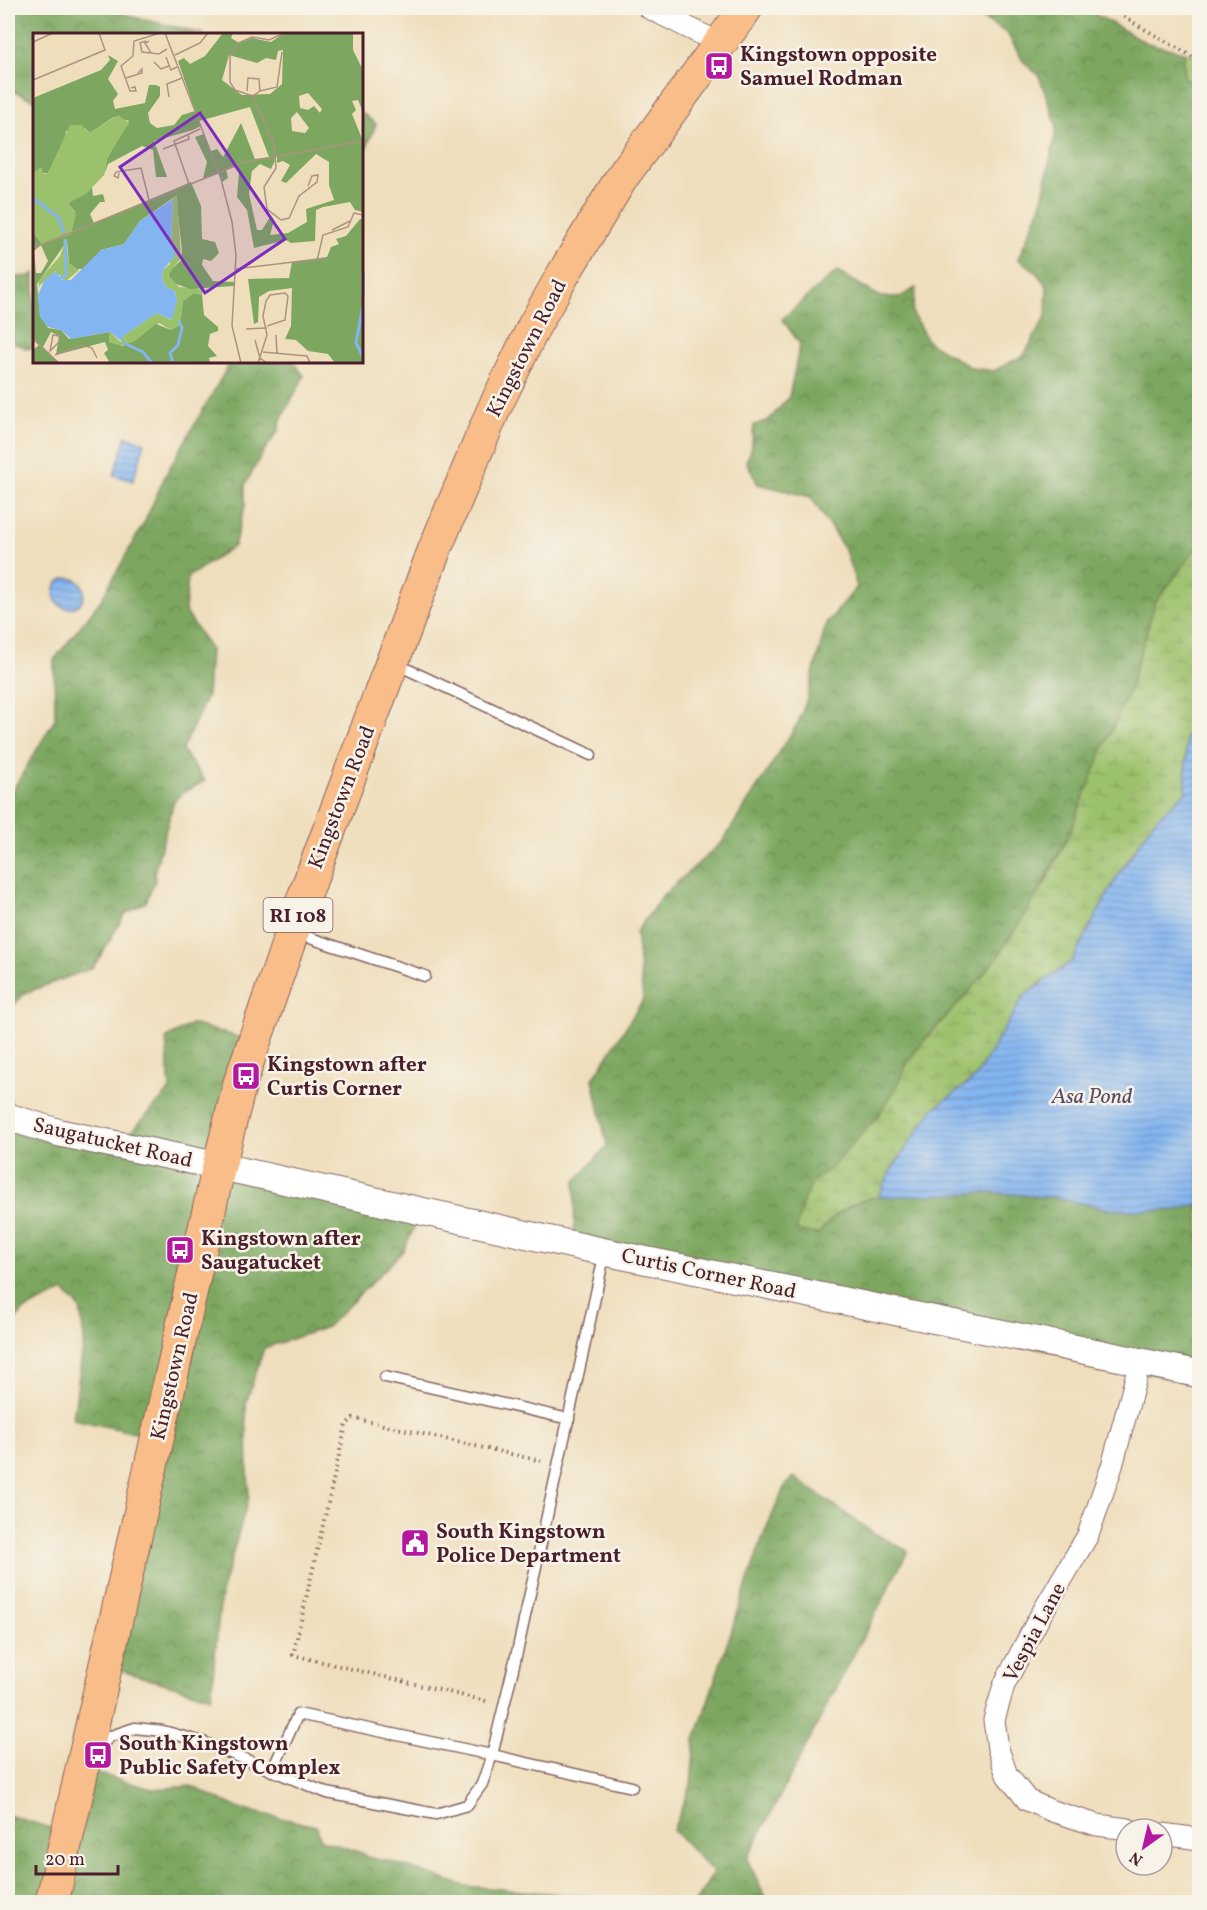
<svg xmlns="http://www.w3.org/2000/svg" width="1207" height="1910" viewBox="0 0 1207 1910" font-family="Vollkorn,serif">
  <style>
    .grass { fill: url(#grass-tufts); stroke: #73704c; stroke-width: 1.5 }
    .forest { fill: url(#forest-crowns); stroke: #646346; stroke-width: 1.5 }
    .wetland { fill: url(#wetland-marsh); stroke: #73704c; stroke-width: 1.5 }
    .water { fill: url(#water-rules); stroke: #666a8e; stroke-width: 1.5 }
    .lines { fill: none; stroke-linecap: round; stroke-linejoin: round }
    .service-casing { stroke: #84625e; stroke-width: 13 }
    .minor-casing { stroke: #84625e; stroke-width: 23 }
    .tertiary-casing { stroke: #84625e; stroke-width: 29 }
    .primary-casing { stroke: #84625e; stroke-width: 35 }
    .path { stroke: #84625e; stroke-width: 4; stroke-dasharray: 1.5 4.5; stroke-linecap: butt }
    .service { stroke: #fff; stroke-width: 10 }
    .minor { stroke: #fff; stroke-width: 21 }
    .tertiary { stroke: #fff; stroke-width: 27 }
    .primary { stroke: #f8bd89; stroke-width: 33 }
    .labels { text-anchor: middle; stroke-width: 5; stroke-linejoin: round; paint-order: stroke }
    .shield { fill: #f7f3e8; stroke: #7e5f64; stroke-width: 1.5 }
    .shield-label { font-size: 20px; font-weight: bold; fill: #4a1f2b }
    .poi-label { font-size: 21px; font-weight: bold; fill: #4a1f2b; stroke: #f7f3e8; text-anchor: start }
    .street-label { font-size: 21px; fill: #4a1f2b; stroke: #f7f3e8 }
    .water-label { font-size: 22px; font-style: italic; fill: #5b4c66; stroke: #f7f3e8 }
    .inset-river { fill: none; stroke: #83b5f0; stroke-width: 3 }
    .inset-road { fill: none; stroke: #ad9282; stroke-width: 1.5 }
    .view { fill: #7b2cbf; fill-opacity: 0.15; stroke: #7b2cbf; stroke-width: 3 }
    .inset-edge { fill: none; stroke: #4a1f2b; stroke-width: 3 }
  </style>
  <defs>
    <pattern id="grass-tufts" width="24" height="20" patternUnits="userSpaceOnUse" patternTransform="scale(1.5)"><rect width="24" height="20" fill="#9cc16c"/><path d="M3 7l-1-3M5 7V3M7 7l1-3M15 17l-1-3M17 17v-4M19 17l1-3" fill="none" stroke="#88a55e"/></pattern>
    <pattern id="forest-crowns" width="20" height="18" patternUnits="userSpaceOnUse" patternTransform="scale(1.5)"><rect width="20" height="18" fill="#7da760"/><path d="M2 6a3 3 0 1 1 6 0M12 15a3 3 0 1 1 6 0" fill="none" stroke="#68874f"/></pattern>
    <pattern id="wetland-marsh" width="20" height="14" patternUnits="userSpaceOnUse" patternTransform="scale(1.5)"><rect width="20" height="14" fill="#9cc16c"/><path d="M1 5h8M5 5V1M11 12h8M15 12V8" fill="none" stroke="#88a55e"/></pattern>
    <pattern id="water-rules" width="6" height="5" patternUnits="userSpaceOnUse" patternTransform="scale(1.5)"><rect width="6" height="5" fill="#83b5f0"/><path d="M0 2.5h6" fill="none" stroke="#6d93c3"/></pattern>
  </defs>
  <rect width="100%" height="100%" fill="#f7f3e8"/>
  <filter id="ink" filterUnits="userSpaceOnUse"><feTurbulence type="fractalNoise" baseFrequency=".0167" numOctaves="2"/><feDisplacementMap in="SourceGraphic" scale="12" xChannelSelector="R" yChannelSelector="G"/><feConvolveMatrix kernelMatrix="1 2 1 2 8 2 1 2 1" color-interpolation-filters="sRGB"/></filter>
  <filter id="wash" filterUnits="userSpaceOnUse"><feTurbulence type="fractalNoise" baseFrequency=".008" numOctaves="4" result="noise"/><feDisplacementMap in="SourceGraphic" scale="24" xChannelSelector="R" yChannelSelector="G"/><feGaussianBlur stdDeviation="1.35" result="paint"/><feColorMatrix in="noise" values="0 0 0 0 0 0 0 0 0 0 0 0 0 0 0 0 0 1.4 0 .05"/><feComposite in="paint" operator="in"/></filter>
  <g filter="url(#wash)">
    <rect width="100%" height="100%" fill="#efdebc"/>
    <path class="grass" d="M1184 52 1199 56V91L1184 78Z"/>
    <g class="forest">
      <path d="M8 8H107L134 17 205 34H34V100L8 89Z"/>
      <path d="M966 8H1084L1147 43 1184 52V77L1200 91 1199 545 1155 603 1130 688 1104 747 1070 832 1033 903 995 961 969 992 918 1047 906 1066 895 1090 878 1116 831 1168 814 1180 818 1234 836 1214 865 1198 896 1195 992 1192 1057 1198 1109 1209 1128 1210H1174L1199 1205V1385L574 1241 575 1182 607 1146 593 1079 643 1000 636 932 663 895 723 841 798 723 806 702 826 624 857 587 845 550 811 497 758 484 746 461 751 451 754 425 769 420 789 397 800 344 782 319 837 271 880 297H900L916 288 912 312 928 342 972 368 994 371 1024 355 1046 316 1047 286 1034 270 1018 259 1041 205 1057 126 1039 76 1023 61 1007 33Z"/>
      <path d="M362 113 376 124 362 160Z"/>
      <path d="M34 273V347L28 349 8 340V278L31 276Z"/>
      <path d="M228 362H294L304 376 280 422 279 430 264 451 245 485V506L234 546 188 577 185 611 210 649 207 696 182 750 205 781 184 792 174 801 154 873 155 880 146 902 125 914 98 960 92 968 25 993 8 1011V798L55 719 54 660 101 600 145 521 165 476 228 366Z"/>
      <path d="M191 1024 246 1039 220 1157 419 1218 403 1251 327 1327 264 1348 246 1403 249 1497 221 1594 211 1697 104 1666 153 1437 73 1419 84 1339 80 1308 64 1291 23 1311 8 1330V1097L23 1126 116 1148 170 1090 166 1039Z"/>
      <path d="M794 1477 875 1534 908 1551 747 1859 768 1902H695L714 1873 673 1830 691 1785 695 1740 763 1536 785 1486Z"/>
      <path d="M81 1769 152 1789 191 1786 240 1809 316 1826 321 1840 362 1853 366 1857 391 1862 465 1886 594 1897 603 1902H8V1815L60 1831Z"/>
    </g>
    <path class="wetland" d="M1199 545V714L1186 738V792L1154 821 1117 877 1072 961 1024 996 975 1078 932 1110 892 1169 878 1197C852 1199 834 1215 818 1234L796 1230 804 1198 814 1180 831 1168 878 1116 895 1090 906 1066 918 1047 969 992 995 961 1045 883 1070 832 1104 747 1130 688 1155 603Z"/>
    <g class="water">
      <path d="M126 436 145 443 133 481 114 475Z"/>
      <circle cx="69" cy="593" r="15"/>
      <path d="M1199 714V1205L1174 1210H1128L1109 1209 1057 1198 992 1192 878 1197 892 1169 932 1110 975 1078 1024 996 1072 961 1117 877 1154 821 1186 792V738Z"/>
    </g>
  </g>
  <g filter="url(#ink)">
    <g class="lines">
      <g class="service-casing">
        <g id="service">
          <path d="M396 664 591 755"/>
          <path d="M295 933 425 976"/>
          <path d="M385 1377 569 1419"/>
          <path d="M95 1750 111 1736 135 1728 163 1731 203 1742 327 1793 436 1814 467 1805 482 1784 492 1755 518 1648 605 1252"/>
          <path d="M272 1771 298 1714 492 1755 632 1787"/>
        </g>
      </g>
      <g class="minor-casing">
        <g id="minor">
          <path d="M649 8 719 43"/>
          <path d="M1128 1829 1097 1825 1052 1811 1027 1800 1007 1775 998 1749 994 1720 1004 1685 1039 1618 1088 1535 1112 1466 1140 1362"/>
          <path d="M1162 1834 1200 1839"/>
        </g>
      </g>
      <g class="tertiary-casing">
        <path id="tertiary" d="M8 1117 60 1133 219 1166 605 1252 1200 1374"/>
      </g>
      <g class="primary-casing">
        <path id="primary" d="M52 1902 219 1166 240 1083 306 892 434 551 493 411 534 326 564 273 622 177 746 8"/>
      </g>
      <g class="path">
        <path d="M1108 8 1200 61"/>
        <path d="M486 1701 293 1655 346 1425 353 1418 541 1461"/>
      </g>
      <use href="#service" class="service"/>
      <use href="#minor" class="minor"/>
      <use href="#tertiary" class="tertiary"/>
      <use href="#primary" class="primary"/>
    </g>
  </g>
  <defs>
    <g id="bus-square" transform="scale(1.5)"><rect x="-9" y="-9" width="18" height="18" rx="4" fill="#b5179e" stroke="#f7f3e8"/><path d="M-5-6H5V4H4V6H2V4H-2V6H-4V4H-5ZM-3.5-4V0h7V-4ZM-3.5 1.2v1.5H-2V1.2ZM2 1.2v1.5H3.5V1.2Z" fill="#fff"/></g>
    <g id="civic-square" transform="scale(1.5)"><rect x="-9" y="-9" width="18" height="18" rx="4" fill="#b5179e" stroke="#f7f3e8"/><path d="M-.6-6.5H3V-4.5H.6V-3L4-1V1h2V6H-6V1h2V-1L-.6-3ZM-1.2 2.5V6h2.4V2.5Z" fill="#fff"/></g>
  </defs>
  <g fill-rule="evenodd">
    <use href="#bus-square" x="719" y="66"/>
    <use href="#bus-square" x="246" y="1076"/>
    <use href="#bus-square" x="180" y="1250"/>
    <use href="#civic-square" x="415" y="1543"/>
    <use href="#bus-square" x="98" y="1755"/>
  </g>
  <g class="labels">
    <rect class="shield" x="263.5" y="898" width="69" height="34" rx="4.5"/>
    <g class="shield-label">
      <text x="298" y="922">RI 108</text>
    </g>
    <g class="poi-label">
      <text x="740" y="61">Kingstown opposite<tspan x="740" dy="24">Samuel Rodman</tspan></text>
      <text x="267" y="1071">Kingstown after<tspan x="267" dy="24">Curtis Corner</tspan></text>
      <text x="201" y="1245">Kingstown after<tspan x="201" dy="24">Saugatucket</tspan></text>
      <text x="436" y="1538">South Kingstown<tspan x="436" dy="24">Police Department</tspan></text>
      <text x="119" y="1750">South Kingstown<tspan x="119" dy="24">Public Safety Complex</tspan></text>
    </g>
    <g class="street-label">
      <text transform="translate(526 348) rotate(-63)" y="7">Kingstown Road</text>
      <text transform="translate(341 797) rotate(-69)" y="7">Kingstown Road</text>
      <text transform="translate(113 1142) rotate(13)" y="7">Saugatucket Road</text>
      <text transform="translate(709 1273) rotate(12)" y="7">Curtis Corner Road</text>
      <text transform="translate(174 1366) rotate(-77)" y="7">Kingstown Road</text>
      <text transform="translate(1034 1632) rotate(-62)" y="7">Vespia Lane</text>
    </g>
    <g class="water-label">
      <text x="1092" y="1103">Asa Pond</text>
    </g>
  </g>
  <g transform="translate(33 33)">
    <rect width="330" height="330" fill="#efdebc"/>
    <path d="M147 254 171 256 169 262 161 260 150 268 147 293 138 297 126 290 102 309 87 313 76 309 77 299 88 309 89 304 124 280 138 287Z" fill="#9cc16c"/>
    <path d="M190 0H200L198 5 206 10 219 5 238 9 251 0H320V17L330 37V79L325 67 319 68 323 77 319 81 330 108V179L322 177 317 169 290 174 283 177 282 208 258 210 253 207 221 215 214 177 204 164 206 139 200 133 193 136 195 145 189 149 186 140 170 145 174 129 162 104 171 101 178 118 184 116 190 124 208 90 222 126 236 124 217 74 166 88 168 93 160 97 121 108 134 144H123L120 117 109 113 75 131 71 142 74 125 96 88 81 84 57 100 52 95 33 98 32 107 15 140H0V65L68 37 77 27 75 22 85 28 75 46 85 61 80 68 82 76 112 70 116 52H123L127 54V63L115 80 117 90 124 95 141 92 149 82 162 78 145 28 151 25 157 31 172 23ZM250 17 249 51 237 61 209 62 189 47 196 22 224 30 233 25 243 27 245 18ZM275 60 289 76 287 80 281 73 275 77 267 75 266 63ZM264 79 276 95 272 100 259 98 258 85ZM283 121 296 129V152L301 167 273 176 274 189 255 200 237 202 241 187 237 184 229 197H224L216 161 219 138 227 131 238 136 244 123V130L250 128 257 132 248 148 253 150ZM158 149 168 173 169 206 182 209 186 220 178 228 170 226 169 232 180 248 202 249 201 253 157 256 138 249 135 240 148 227 149 218 143 163 107 188 91 211 68 217 52 236H43L36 230 34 208 4 251 7 282 15 295 28 297 36 306 77 299 76 309 89 313 102 308 123 291 138 297 147 292 150 268 161 260 169 262 171 282 185 294V298L177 301 175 313 184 323 176 325 177 330H77L71 320 75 317 72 309 23 322 26 303 18 299 10 314 26 330H0V317L6 312 0 307V199L9 211 38 201 42 179 35 170 59 154 60 163 70 161 72 169H67L57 181 61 190ZM8 212 15 228 8 240H3L1 218ZM327 186H330V330H302L295 321 275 318 263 307 252 306 258 293 259 255 236 258 226 264 225 289 221 291 215 246 256 245 259 229 294 224 298 214 306 211 303 206 313 203Z" fill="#7da760" fill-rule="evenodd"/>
    <path d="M85 82 96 90 74 125 71 142 53 161 35 170 43 181 38 201 9 211 0 199V140L8 134 11 141 15 140 37 92H48L57 100ZM144 161 148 225 135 242 147 255 144 268 142 258 133 254 129 245 130 237 137 231 140 166ZM33 207 36 230 46 237 32 249 23 238 6 253 5 262 6 247 27 223Z" fill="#9cc16c"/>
    <path d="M140 166 138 207 142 223 130 237 129 245 133 254 142 258 144 268 139 287 124 280 89 304 91 310 77 299 38 306 28 297 15 294 7 284 5 262 12 246 24 238 28 247H38L68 217 91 211 107 188Z" fill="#83b5f0"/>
    <path class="inset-river" d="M0 165 26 185 31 200M330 239V262M27 246 33 242 32 206M330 273 323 310 330 324M91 310 110 319 119 330M140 330 137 320 145 312 149 295 146 288"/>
    <path class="inset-road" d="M132 0 188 146 199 189 203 222 199 293 208 330M249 1 236 7 219 4 205 10 197 23V49L202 57 220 63 241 111 243 135 231 154 234 176 248 187 256 185 266 163 284 149 285 142 279 143 275 153M113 8 107 10 109 19 117 20M116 8 112 10 118 20 126 21 134 16M0 9 20 0M142 22 167 10 175 0M133 24 138 37 144 34M121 29 128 36 136 33M93 45 109 40V36L105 40M0 47 72 17 66 0M98 55 102 54 103 58H97L88 33 100 23 101 8 127 0M214 58 215 45 226 46 227 58 220 63M227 58 244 54 249 19M136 64 134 51 149 45M130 116 156 106 155 102M86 140 85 145 81 143 83 139 108 135 116 167M156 151 141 108 167 96M299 197 317 188M0 215 212 129 330 108M284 228 290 202 315 194 321 180 330 182M202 236 294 225M213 296 234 295M20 302 26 303 27 308 17 318ZM243 302 244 321M0 306 26 330M222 307 227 325 234 330M230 319 274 323 277 330M22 322 50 312 59 315 64 325M225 330 234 302 230 283 233 268 237 262 252 260 255 263 252 287 234 293"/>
    <path class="view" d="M167 80 252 206 172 260 87 134Z"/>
    <rect width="330" height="330" class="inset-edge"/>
  </g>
  <rect width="1207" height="1910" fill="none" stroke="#f7f3e8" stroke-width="30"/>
  <g transform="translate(1144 1847) rotate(214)"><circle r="28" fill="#f7f3e8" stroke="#b29e9c" stroke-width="1.5"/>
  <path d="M0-4.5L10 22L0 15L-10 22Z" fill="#b5179e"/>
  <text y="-9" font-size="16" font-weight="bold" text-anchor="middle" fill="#4a1f2b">N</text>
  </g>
  <path d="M36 1865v9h82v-9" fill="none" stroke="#4a1f2b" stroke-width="3"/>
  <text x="45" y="1865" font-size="18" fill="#4a1f2b" stroke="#f7f3e8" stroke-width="4.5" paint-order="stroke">20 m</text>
</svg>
